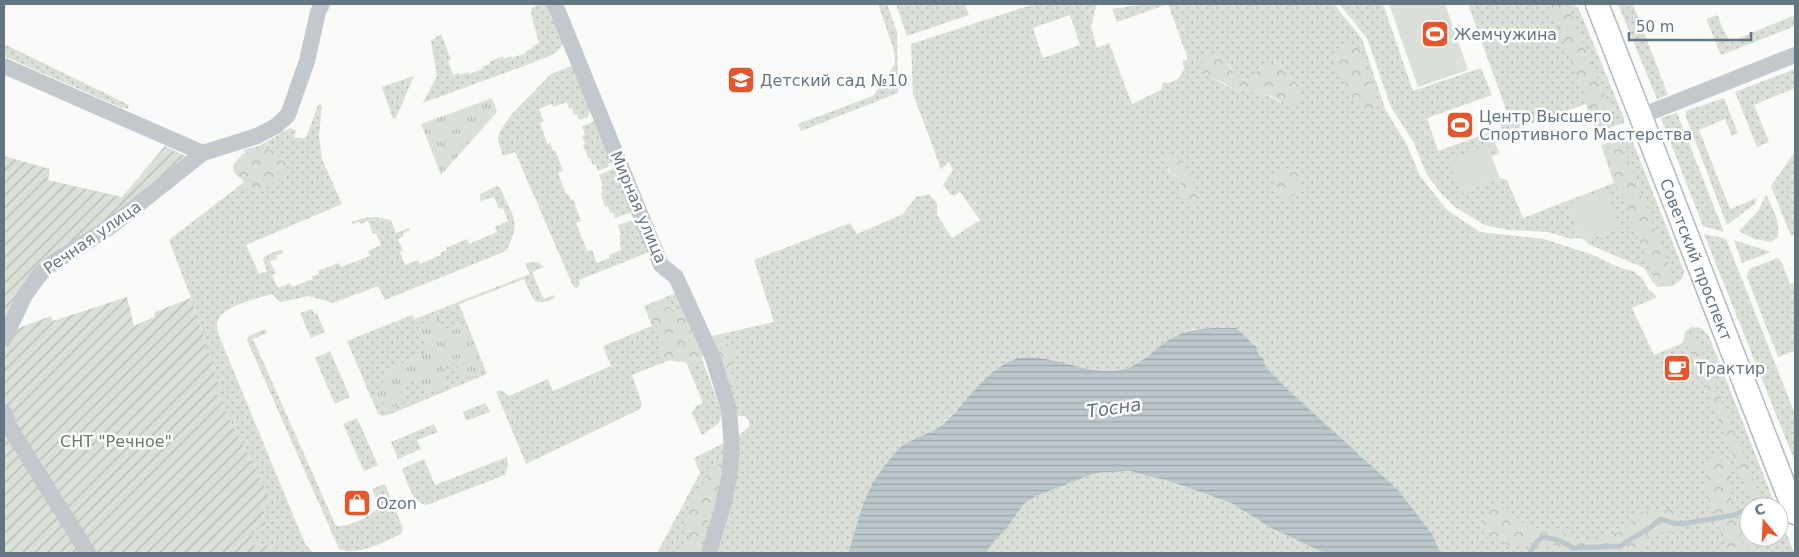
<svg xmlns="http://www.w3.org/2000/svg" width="1799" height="557" viewBox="0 0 1799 557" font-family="'DejaVu Sans',sans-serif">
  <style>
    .grass { fill: url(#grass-dots); fill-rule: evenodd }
    .forest { fill: url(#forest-crowns) }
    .park { fill: url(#park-tufts) }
    .garden { fill: url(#garden-furrows) }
    .pitch { fill: #dadfd7 }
    .water { fill: url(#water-rules) }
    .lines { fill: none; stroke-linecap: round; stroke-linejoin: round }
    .stream { stroke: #bbc7cb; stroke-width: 5 }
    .secondary-casing { stroke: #b3babf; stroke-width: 25 }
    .street { stroke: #c3c8cc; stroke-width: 16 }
    .secondary { stroke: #fff; stroke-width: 22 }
    .labels { text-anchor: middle; stroke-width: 5; stroke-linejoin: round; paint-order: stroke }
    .poi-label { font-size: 16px; fill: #657683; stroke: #fff; text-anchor: start }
    .street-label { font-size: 16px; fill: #657683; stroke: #fff }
    .park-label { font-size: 16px; fill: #687a64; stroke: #fff }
    .water-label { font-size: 18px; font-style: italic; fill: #60757c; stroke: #fff }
  </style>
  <defs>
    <pattern id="grass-dots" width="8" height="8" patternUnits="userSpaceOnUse" patternTransform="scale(1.25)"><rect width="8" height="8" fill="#dadfd7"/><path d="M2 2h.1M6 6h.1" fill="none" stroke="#b4b9b4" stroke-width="1.8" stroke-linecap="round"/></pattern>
    <pattern id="forest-crowns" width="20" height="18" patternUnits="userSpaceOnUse" patternTransform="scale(1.25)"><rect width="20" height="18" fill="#dadfd7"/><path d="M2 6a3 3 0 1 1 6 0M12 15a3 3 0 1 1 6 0" fill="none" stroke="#b4b9b4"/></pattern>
    <pattern id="park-tufts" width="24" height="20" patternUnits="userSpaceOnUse" patternTransform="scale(1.25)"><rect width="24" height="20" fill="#dadfd7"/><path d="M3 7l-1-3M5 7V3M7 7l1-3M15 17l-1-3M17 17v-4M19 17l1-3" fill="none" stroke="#b4b9b4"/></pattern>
    <pattern id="garden-furrows" width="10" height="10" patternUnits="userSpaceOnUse" patternTransform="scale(1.25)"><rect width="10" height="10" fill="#dadfd7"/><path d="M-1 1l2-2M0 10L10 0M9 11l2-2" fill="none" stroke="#b4b9b4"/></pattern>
    <pattern id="water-rules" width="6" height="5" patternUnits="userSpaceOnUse" patternTransform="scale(1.25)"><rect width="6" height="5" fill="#bbc7cb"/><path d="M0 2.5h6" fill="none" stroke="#9ca6aa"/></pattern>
  </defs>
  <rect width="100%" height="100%" fill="#fafaf8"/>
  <g class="grass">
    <path d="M539 4H548L564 43 557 52 545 58 423 103 437 76 431 41 441 34 451 60 448 61 453 75 459 73 460 75 468 72 469 74 483 69 482 67 490 64 489 62 503 56 504 59 511 56 512 58 526 53V51L533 48 532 46 539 43 531 14 532 8Z"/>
    <path d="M878 4H887L897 32 898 93 801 131 798 124 873 96 895 64 894 50Z"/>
    <path d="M896 4H965L969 15 907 36Z"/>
    <path d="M1034 4H1097L1091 27 1097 48 1109 43 1132 104 1161 90 1163 82C1174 85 1180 78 1184 69L1183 61 1188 59 1168 4 1117 22 1112 9 1147 4H1334L1362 39 1385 109 1407 145 1420 176 1447 210 1480 232 1544 239 1590 254 1621 268 1633 271 1642 278 1648 289 1657 297 1632 308 1654 355 1683 343 1685 332 1691 327 1701 328 1709 336 1776 507H1749V537H1779V514L1794 553H1441L1432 534 1359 454 1352 450 1287 389 1266 367 1258 353 1256 345 1236 328 1193 329 1177 335 1136 364 1122 371H1099L1071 366 1002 364 941 425 926 436 903 445 879 473 866 499 848 553H717L729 516 738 459 737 441 739 435 749 427V421L745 416H738L734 421 730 390 735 385 728 370 730 365 722 342 721 334 774 322 754 260 850 223 857 234 903 214 916 197 929 194 937 203V215L952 238 980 220 960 192 955 195H951L943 185 953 170 949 162 942 169 940 168 938 161 913 94 911 44ZM1070 15 1080 45 1043 58 1033 28ZM1280 63 1287 74 1293 79 1281 103C1267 92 1249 93 1232 88 1226 87 1222 82 1215 80L1229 64 1235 76 1242 80 1253 77 1260 67ZM1179 160 1188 171 1197 195 1187 199 1180 191C1183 179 1174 177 1167 169Z"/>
    <path d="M1339 4H1383L1413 91 1481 68 1492 95 1427 118 1438 151 1491 132 1499 153 1492 157 1487 145 1461 193 1500 178 1507 180 1523 218 1614 183 1601 145 1630 135 1684 271 1682 279 1673 286 1658 287 1652 281 1644 268 1588 244 1585 240 1620 226 1568 204 1579 238 1571 239 1548 232 1508 230 1485 225 1455 207 1442 194 1427 175 1414 143 1391 107 1367 38Z"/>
    <path d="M1468 4H1573L1579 9 1624 118V123L1596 132 1586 104 1503 133 1498 119 1508 115Z"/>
    <path d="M1618 4H1633L1668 95 1657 99Z"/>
    <path d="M1717 15 1729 42 1795 15V26L1721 55 1706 19Z"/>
    <path d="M4 44 129 105 128 108H122L4 56Z"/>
    <path d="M572 66 590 110 588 117 579 120 577 115H574L572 108 569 109 567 102 553 107 552 104 539 109 544 121 540 123 547 144 550 143 553 151 555 150 563 171 558 173 566 194H568L571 200 573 199 581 221 576 223 587 251 592 250 597 263 610 258 609 255 621 250 619 243 621 242 619 236 621 235 618 225 636 219 649 252 579 280 580 285 576 288 573 286 515 152 503 156 498 140 499 133 511 115 551 74Z"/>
    <path d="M1795 69V88L1754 105 1769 142 1757 147 1735 92Z"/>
    <path d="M414 76 396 118 393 119 382 87Z"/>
    <path d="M1724 98 1738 133 1732 136 1725 119 1699 130 1730 209 1757 198 1755 204 1727 225 1686 117V111Z"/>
    <path d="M320 104 322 106 319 135 322 159 342 204 246 245 259 274 267 271 263 260 265 256 281 249 283 253 276 256 277 259 270 261 276 274 272 275 278 288 290 283 292 287 313 279 312 276 319 274 318 271 339 263 341 267 370 256 368 251 381 245 376 233 373 234 368 221 360 224 359 222 353 224 352 222C366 216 376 216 391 220L396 233 409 228 410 230 403 233 404 236 398 239 403 251 400 252 405 265 418 260 420 264 441 255 440 253 447 250 446 248 467 239 469 244 497 232 495 227 508 221 503 208 499 209 494 197 480 201V194L497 186 500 188C513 217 522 221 506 251L385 300 378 286 333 303 309 296 280 302 272 294C258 298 223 306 218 320 215 328 219 336 222 343L301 534 306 545 313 553H274L268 544 256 547 251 540V531L257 506 271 499 215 391 220 388 191 298 169 240 256 173 252 159 243 150 259 146 290 128 296 130 294 138H306L318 105Z"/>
    <path d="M1677 113 1724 232 1703 226 1661 118Z"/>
    <path d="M596 121 611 159 608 167 598 171 595 164 593 165 590 158H588L583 145 585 144 582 136 585 135 582 126Z"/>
    <path d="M1794 153H1795V234L1791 236 1771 186Z"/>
    <path d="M615 168 632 212 615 218 613 212 610 213 608 206 605 207 601 194 603 193 601 187 603 185 599 175Z"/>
    <path d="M1766 194C1772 209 1782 222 1777 238L1771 242 1755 239 1739 231 1759 210Z"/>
    <path d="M1704 234 1726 239 1795 414V462Z"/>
    <path d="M1734 240 1771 252 1742 263Z"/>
    <path d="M1778 258 1782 263 1790 284 1795 283V351L1778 357 1747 277 1749 269Z"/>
    <path d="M535 262 539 263 544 267 532 272 542 296 545 299 553 295 555 298C531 309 533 297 524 279L459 304 487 374 388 415 382 416 378 414 347 341 412 315 415 319 530 274 525 263ZM463 324 455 362 444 367 445 369 438 390 431 392 415 382 414 380 404 384 405 387V398L413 403 404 401C391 409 391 408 379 400L374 402 373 399 378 397 388 379 385 371 429 352 418 326 444 331Z"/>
    <path d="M676 293 700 348 632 375 642 404 640 409 526 464 496 392 501 390 509 396 548 379 553 391 611 366 603 346 652 326 644 306Z"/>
    <path d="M312 309 314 313H317L325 332 311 338 300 313Z"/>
    <path d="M265 329 267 333 253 339 336 526C351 526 369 518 379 507L372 489 385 484 403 528 401 534C383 542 357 557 339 549L247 340 249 336Z"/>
    <path d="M330 351 350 397 335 404 315 358Z"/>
    <path d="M684 357H701L722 413 719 423 702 435 692 413 696 406 703 403Z"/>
    <path d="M485 403 490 412 466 421 463 412Z"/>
    <path d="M357 418 378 465 364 471 343 424Z"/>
    <path d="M434 424 438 432 417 440 421 449 398 459 391 442Z"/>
    <path d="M724 443 725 480 703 553H657L700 473 694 458Z"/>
    <path d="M507 457 508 465 505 475 427 505C411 502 408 483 402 469L424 459 435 485Z"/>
    <path d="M1129 471 1172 482 1231 503 1271 528 1324 553H986L994 540 1005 530 1025 503 1036 496 1096 473Z"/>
  </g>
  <g class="forest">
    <path d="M1548 4H1563L1568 7 1613 116 1612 123 1599 128 1596 124Z"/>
    <path d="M1348 43 1356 45 1360 51 1378 106 1372 111C1349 106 1352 99 1344 80 1340 72 1334 67 1332 59 1337 51 1340 46 1348 43Z"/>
    <path d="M1209 54C1234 59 1225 70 1242 80 1260 78 1258 58 1280 63 1282 67 1284 71 1287 74 1296 83 1305 89 1300 103L1288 105 1271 96 1231 88 1222 82 1203 75C1200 66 1202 60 1209 54Z"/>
    <path d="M1619 139 1621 141 1674 278 1669 282 1662 283 1655 280 1604 152 1611 143Z"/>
    <path d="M265 149C284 154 288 157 285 177L259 190 244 188 243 180 234 173 233 166 242 154Z"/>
    <path d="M1170 154C1188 159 1195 186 1199 202L1195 206 1189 204 1187 199 1180 191C1185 175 1166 178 1165 157Z"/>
    <path d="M1293 168 1300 171 1302 186 1299 193 1285 199 1278 195 1273 182 1274 174 1280 170Z"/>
    <path d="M658 301 665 303 672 310 684 312 705 349 701 362 691 363 665 360 660 349 663 338 650 315 652 306Z"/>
    <path d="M1690 331 1695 334 1764 507H1755L1686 343 1687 333Z"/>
    <path d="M721 334 722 342 728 344 736 353 728 370 735 385 730 390 707 337Z"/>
    <path d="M1717 457H1726L1731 473V505L1743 543 1754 553H1729C1721 535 1700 487 1707 467 1708 461 1713 459 1717 457Z"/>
    <path d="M721 462H724V470L701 544 696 553H680L690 543 691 539 686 533 685 529 688 508 701 491 704 477 714 470Z"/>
    <path d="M1503 506 1510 511 1527 527 1559 530 1574 539 1592 541 1614 534 1628 527 1637 514 1661 508 1677 509C1684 518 1685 529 1672 532 1668 533 1663 532 1659 533 1655 534 1651 536 1647 537L1640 551 1636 553H1565L1553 545 1536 543 1513 547 1506 544 1500 539 1486 537C1475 521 1484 507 1503 506Z"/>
  </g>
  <g class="park">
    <path d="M492 98 497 112 441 175 421 124Z"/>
    <path d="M438 317 444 331 463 324 482 371 463 379 455 362 444 367C448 376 447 383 439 390L440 393 436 394 435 391C424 393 419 388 414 380L404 385 406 391V398L413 403 409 405 404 402 398 406 390 408 387 414 383 415 386 406 379 400 374 402 373 399 378 397C377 388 380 383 388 379L385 371 429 352 418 325Z"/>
  </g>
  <path class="garden" d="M165 146 201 164 115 233 50 275 34 295 16 329 51 316 53 321 127 297 134 326 154 317 155 312 191 298 220 388 215 391 271 499 258 506 266 524 252 531 251 540 256 547 268 544 274 553H4V156L50 169 48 180 122 197Z"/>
  <g class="pitch">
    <path d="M1389 4H1445L1468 70 1418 87Z"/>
    <path d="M1487 145 1500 178 1461 193 1448 160Z"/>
    <path d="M1607 190 1620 227 1585 240 1579 238 1568 204Z"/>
  </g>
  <path class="water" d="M1236 328 1256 346 1258 353 1263 358 1266 367 1287 389 1398 490 1432 534 1441 553H1324L1271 528 1231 503 1172 482 1129 471 1096 473 1036 496 1025 503 1005 530 994 541 986 553H848C857 527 863 495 880 472 885 465 898 448 905 444 917 437 930 434 942 425 966 405 989 363 1021 358 1049 354 1079 371 1107 371 1112 371 1118 371 1122 370 1138 366 1151 353 1164 343 1188 326 1207 328 1236 328Z"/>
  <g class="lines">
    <path class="stream" d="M1530 553 1536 543 1542 537 1558 540 1573 548 1621 546C1633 535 1650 532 1660 519L1673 523 1682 524 1734 515 1745 510"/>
    <g class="secondary-casing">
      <g id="secondary">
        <path id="s1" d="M1597 4 1795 513"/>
      </g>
    </g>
    <g class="street">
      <path d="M555 4 661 265 676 277 713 358 729 410 732 450 729 478 722 510 709 553"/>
      <path d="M4 66 203 153"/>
      <path d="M1641 116 1795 55"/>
      <path d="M4 339 25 295 40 274 51 264 111 226 203 153 257 136 276 126 288 115 307 61 318 12 322 4"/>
      <path d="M4 412 10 428 88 553"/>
    </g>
    <use href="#secondary" class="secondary"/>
  </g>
  <defs>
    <g id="stadium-square" transform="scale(1.4375)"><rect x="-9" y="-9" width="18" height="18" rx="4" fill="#e4572e" stroke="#fff"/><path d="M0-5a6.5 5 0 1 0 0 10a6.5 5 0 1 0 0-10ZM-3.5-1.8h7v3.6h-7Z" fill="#fff"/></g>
    <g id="school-square" transform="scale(1.4375)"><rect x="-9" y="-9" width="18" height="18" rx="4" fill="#e4572e" stroke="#fff"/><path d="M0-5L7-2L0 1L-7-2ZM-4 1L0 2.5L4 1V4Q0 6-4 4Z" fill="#fff"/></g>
    <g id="cafe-square" transform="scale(1.4375)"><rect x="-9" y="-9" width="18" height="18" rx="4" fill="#e4572e" stroke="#fff"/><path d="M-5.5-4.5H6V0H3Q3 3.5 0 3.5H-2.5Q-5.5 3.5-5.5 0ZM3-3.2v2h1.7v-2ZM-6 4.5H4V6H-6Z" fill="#fff"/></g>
    <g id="shop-square" transform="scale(1.4375)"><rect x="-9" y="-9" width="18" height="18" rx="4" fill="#e4572e" stroke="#fff"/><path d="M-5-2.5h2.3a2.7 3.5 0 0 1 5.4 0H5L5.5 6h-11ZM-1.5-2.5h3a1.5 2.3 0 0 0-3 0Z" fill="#fff"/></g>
  </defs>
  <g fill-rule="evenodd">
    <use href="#stadium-square" x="1435" y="34"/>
    <use href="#school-square" x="741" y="80"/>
    <use href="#stadium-square" x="1460" y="125"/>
    <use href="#cafe-square" x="1677" y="368"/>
    <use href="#shop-square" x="357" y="503"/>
  </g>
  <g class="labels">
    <g class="poi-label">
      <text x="1454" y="40">Жемчужина</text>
      <text x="760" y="86">Детский сад №10</text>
      <text x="1479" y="122">Центр Высшего<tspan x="1479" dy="18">Спортивного Мастерства</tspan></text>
      <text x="1696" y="374">Трактир</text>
      <text x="376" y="509">Ozon</text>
    </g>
    <g class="street-label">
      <text transform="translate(639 207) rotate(67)" y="6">Мирная улица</text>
      <text transform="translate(92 237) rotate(-35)" y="6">Речная улица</text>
      <text dy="6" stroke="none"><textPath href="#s1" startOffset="274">Советский проспект</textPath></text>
    </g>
    <g class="park-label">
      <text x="116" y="447">СНТ "Речное"</text>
    </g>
    <g class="water-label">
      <text transform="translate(1114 408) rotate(-8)" y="6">Тосна</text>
    </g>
  </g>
  <rect width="1799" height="557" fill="none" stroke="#657683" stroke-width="10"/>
  <g transform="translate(1764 522) rotate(341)"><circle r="24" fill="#ffffff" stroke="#c1c8cd"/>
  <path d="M0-4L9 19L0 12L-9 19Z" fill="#e4572e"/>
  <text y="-8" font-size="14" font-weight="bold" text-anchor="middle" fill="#657683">С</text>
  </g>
  <path d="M1629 32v8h122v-8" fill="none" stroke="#657683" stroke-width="2.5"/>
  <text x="1636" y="32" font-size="15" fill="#657683" stroke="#ffffff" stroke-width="4" paint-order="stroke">50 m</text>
</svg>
